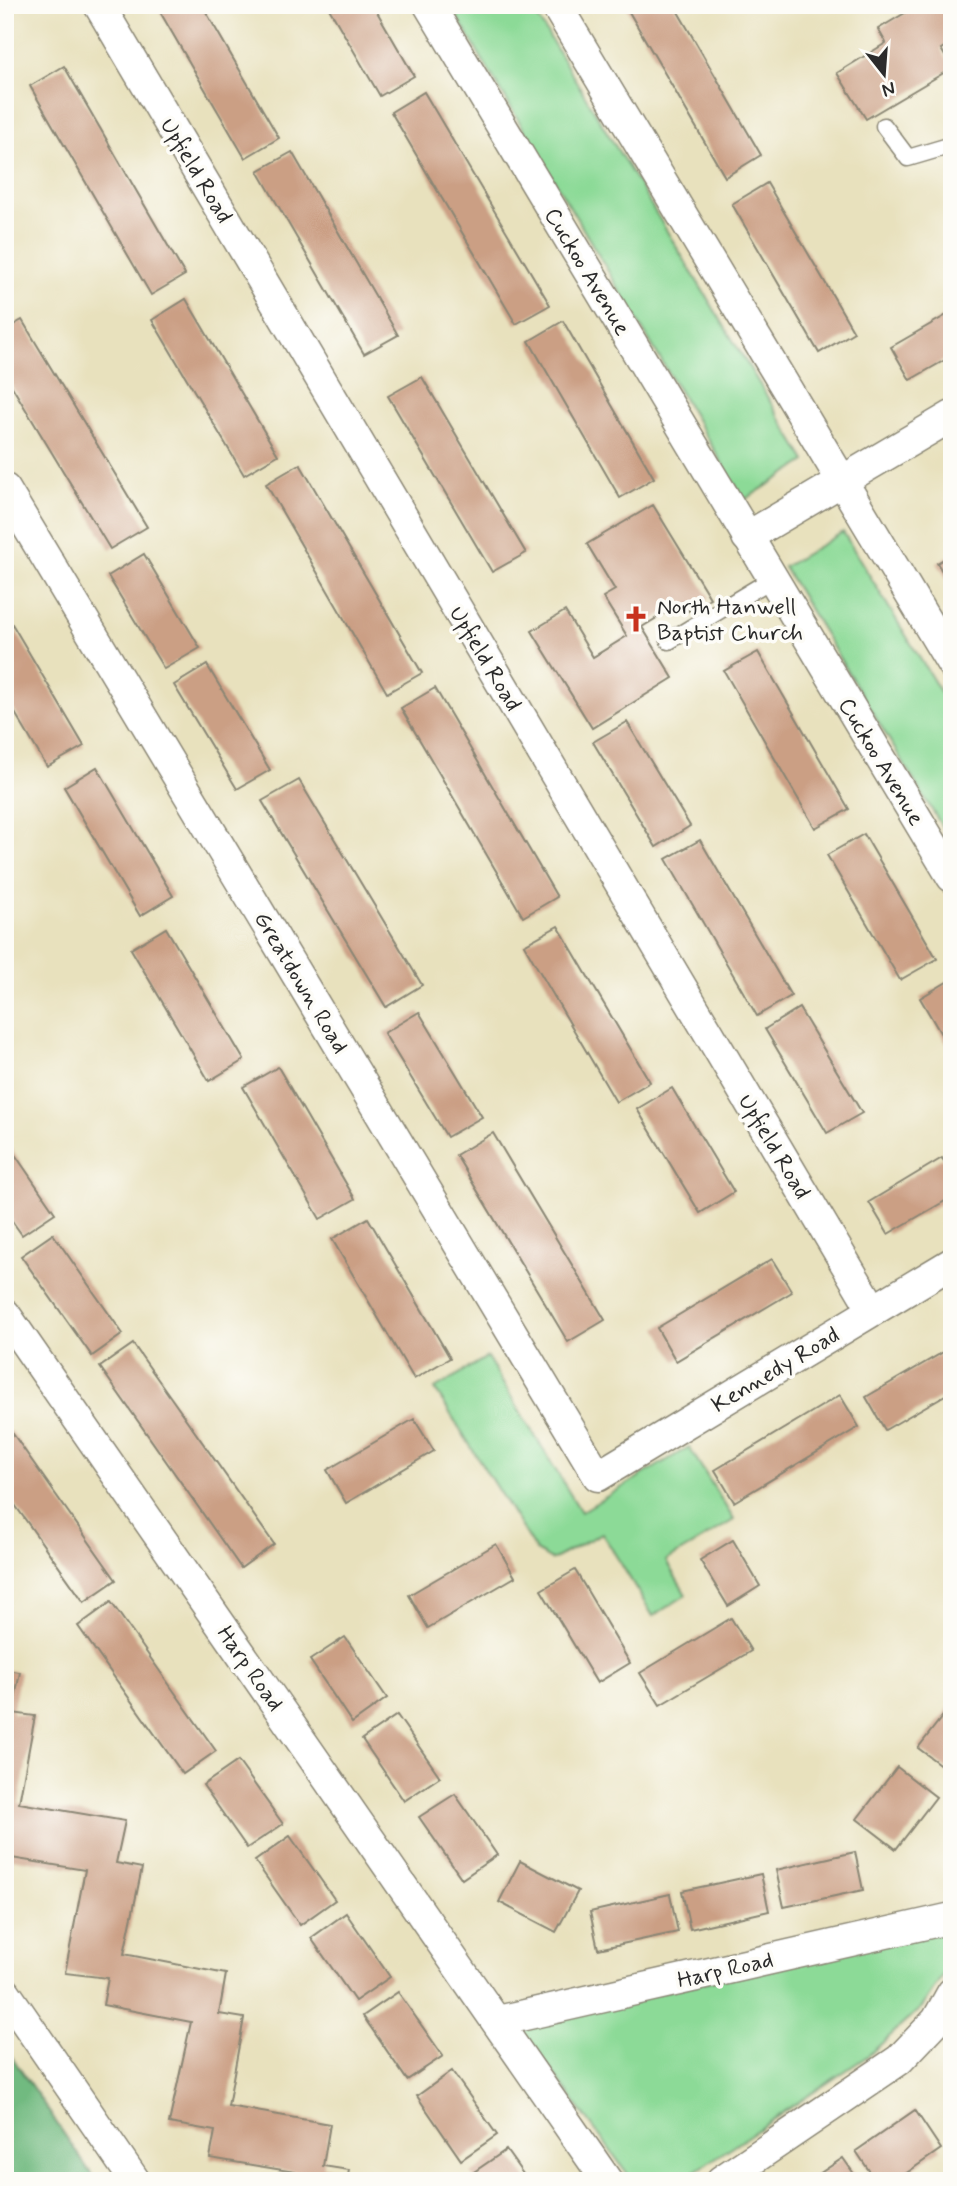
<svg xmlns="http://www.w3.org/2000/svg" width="957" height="2186" viewBox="0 0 957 2186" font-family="Mynerve,sans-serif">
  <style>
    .green { fill: #8cda97; stroke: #5c8261; stroke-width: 2 }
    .forest { fill: #71ba80; stroke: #4e7256; stroke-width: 2 }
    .building { fill: #cb9f84 }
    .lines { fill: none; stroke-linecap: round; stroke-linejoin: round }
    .lane-casing { stroke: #8a8674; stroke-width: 19 }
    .street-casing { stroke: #8a8674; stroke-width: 33 }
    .lane { stroke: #fff; stroke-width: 16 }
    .street { stroke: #fff; stroke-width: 30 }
    .labels { text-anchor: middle; stroke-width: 7; stroke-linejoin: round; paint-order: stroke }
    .street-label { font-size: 23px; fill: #2b2b2b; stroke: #fdfcf7 }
    .poi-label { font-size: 23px; fill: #2b2b2b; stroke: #fdfcf7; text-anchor: start }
  </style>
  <rect width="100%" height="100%" fill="#fdfcf7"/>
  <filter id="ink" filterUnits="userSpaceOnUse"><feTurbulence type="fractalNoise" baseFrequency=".0143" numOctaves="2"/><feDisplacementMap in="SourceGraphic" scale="14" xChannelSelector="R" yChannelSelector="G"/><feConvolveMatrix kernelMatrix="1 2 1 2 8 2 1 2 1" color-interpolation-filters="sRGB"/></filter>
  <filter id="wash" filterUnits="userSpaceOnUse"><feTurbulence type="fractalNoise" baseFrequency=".00686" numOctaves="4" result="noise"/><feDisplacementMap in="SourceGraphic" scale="28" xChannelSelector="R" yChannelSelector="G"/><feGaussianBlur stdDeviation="1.57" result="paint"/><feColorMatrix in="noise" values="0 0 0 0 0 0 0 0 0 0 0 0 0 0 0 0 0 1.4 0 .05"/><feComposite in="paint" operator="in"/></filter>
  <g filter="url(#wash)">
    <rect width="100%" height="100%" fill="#e8e1bd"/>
    <g class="green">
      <path d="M450 5H530L806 461 744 500Z"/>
      <path d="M843 532 952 711V843L784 567Z"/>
      <path d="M487 1357 581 1512 689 1447 734 1520 666 1561 686 1595 653 1616 602 1533 552 1560 536 1551 435 1389Z"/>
      <path d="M952 1927 948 1967 923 2006 869 2055 681 2181H633L517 2024Z"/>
    </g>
    <path class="forest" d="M5 2047 96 2181H5Z"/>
    <g id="blocks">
      <g class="building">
        <path d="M156 5H202L279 138 245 158Z"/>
        <path d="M327 5H373L414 76 380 96Z"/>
        <path d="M625 5H674L761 155 725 177Z"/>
        <path d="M907 5H952V42L941 49 952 68 866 119 837 73 886 43 878 29 910 10Z"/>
        <path d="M64 66 185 275 151 295 30 86Z"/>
        <path d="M424 92 550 305 516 324 391 112Z"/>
        <path d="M292 152 398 335 364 354 258 171Z"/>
        <path d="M767 183 854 332 819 353 732 204Z"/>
        <path d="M186 299 278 455 244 475 152 320Z"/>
        <path d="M952 312V356L910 380 891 347Z"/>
        <path d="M22 320 147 527 110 549 5 375V330Z"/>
        <path d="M563 321 654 478 620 498 529 341Z"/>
        <path d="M422 377 526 553 492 572 388 396Z"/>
        <path d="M300 464 422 673 387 693 266 484Z"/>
        <path d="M653 505 710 598 688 611 683 602 642 627 673 678 592 728 532 631 565 611 593 657 627 636 603 597 615 590 587 544Z"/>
        <path d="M144 554 200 648 164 669 108 576Z"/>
        <path d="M952 554V587L937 563Z"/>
        <path d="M5 612 84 746 47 767 5 696Z"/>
        <path d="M758 652 849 809 815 828 724 671Z"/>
        <path d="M207 665 270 770 237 789 174 685Z"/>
        <path d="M435 688 557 897 523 917 401 708Z"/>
        <path d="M627 722 690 826 656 847 593 742Z"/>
        <path d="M97 767 173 896 140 916 64 787Z"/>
        <path d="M299 780 422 985 386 1007 262 801Z"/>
        <path d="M864 834 937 959 900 980 827 855Z"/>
        <path d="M700 840 791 996 757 1016 666 859Z"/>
        <path d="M558 926 650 1082 616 1102 524 945Z"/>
        <path d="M166 928 244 1060 209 1081 131 949Z"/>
        <path d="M952 979V1053L920 998Z"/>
        <path d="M799 1008 862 1113 827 1133 765 1029Z"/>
        <path d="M419 1012 482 1117 447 1137 384 1033Z"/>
        <path d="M278 1067 355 1199 320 1219 243 1087Z"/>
        <path d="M672 1088 734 1192 700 1213 637 1109Z"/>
        <path d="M493 1133 605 1320 568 1342 456 1155Z"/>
        <path d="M5 1140 55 1213 22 1235 5 1211Z"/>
        <path d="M942 1158 952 1174V1197L888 1234 869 1202Z"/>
        <path d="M368 1218 450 1358 414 1379 332 1239Z"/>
        <path d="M53 1234 123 1334 92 1356 21 1256Z"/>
        <path d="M772 1259 792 1292 676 1361 657 1328Z"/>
        <path d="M133 1344 274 1544 241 1568 100 1367Z"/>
        <path d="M952 1347V1391L885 1430 866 1397Z"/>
        <path d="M840 1395 859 1427 734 1502 715 1470Z"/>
        <path d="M414 1419 434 1451 346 1503 327 1470Z"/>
        <path d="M11 1431 116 1580 84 1602 5 1491V1435Z"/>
        <path d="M733 1540 760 1586 728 1606 700 1560Z"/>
        <path d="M496 1544 515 1577 428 1628 409 1595Z"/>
        <path d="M575 1570 630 1663 597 1683 541 1590Z"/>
        <path d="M111 1602 216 1751 183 1774 78 1626Z"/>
        <path d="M731 1618 751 1651 660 1705 640 1673Z"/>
        <path d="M345 1637 387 1698 352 1723 310 1660Z"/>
        <path d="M5 1670 20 1672 12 1713 35 1716 19 1803 125 1821 116 1863 142 1868 124 1954 226 1974 219 2014 244 2018 228 2106 330 2124 323 2166 349 2170 347 2181H293L295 2172 210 2158 215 2131 169 2123 191 2022 103 2005 108 1978 65 1973 85 1870 5 1857Z"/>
        <path d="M952 1704V1762L946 1769 918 1748Z"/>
        <path d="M397 1715 440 1777 404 1801 362 1739Z"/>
        <path d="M238 1761 283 1824 247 1848 203 1785Z"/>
        <path d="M897 1767 936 1797 896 1849 857 1819Z"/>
        <path d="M455 1794 497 1855 462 1879 419 1817Z"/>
        <path d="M290 1836 335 1900 300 1925 255 1861Z"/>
        <path d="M855 1852 863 1890 784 1907 776 1870Z"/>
        <path d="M520 1861 578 1891 556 1932 499 1902Z"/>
        <path d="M761 1874 769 1911 690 1929 682 1891Z"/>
        <path d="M670 1894 678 1932 598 1949 590 1912Z"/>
        <path d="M346 1913 390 1977 355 2001 311 1938Z"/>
        <path d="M398 1992 443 2056 407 2080 363 2016Z"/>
        <path d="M452 2071 497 2135 461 2160 417 2096Z"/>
        <path d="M915 2110 941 2149 895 2181H876L856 2151Z"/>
        <path d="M506 2150 528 2181H476L471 2174Z"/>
        <path d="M843 2158 859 2181H810L813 2178Z"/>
      </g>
    </g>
  </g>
  <g filter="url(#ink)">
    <use href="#blocks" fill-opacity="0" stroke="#8a8674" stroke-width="2"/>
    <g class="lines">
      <g class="lane-casing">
        <g id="lane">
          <path d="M884 126 908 158 952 145"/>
          <path d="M669 641 772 579"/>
        </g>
      </g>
      <g class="street-casing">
        <g id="street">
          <path d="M99 5 873 1310"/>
          <path d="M429 5 952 877"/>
          <path d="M556 5 952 664"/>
          <path d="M5 489 598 1476 952 1263"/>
          <path d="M747 537 952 416"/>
          <path d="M5 1314 607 2181"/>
          <path d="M5 1992 135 2181"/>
          <path d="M498 2021 952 1918"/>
          <path d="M721 2181 899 2060 937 2020 952 1993"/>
        </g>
      </g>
      <use href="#lane" class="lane"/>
      <use href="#street" class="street"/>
    </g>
  </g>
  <defs>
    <g id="church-bare" transform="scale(2.1)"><path d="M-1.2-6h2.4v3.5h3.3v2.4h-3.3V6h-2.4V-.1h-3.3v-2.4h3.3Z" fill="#c8321e" stroke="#fdfcf7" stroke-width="2.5" paint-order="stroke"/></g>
  </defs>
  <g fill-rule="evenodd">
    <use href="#church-bare" x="636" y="619"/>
  </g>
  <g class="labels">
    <g class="street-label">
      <text transform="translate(197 170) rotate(59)" y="8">Upfield Road</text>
      <text transform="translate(588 271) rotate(59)" y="8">Cuckoo Avenue</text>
      <text transform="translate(486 658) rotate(59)" y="8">Upfield Road</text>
      <text transform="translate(882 761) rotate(59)" y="8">Cuckoo Avenue</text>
      <text transform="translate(302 982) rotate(59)" y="8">Greatdown Road</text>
      <text transform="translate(775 1146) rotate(59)" y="8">Upfield Road</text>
      <text transform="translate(775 1369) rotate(-31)" y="8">Kennedy Road</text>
      <text transform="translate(251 1668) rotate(55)" y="8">Harp Road</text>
      <text transform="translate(725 1969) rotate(-13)" y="8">Harp Road</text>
    </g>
    <g class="poi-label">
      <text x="657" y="614">North Hanwell<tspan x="657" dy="26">Baptist Church</tspan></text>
    </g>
  </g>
  <rect width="957" height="2186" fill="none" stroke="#fdfcf7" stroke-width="28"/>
  <g transform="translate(884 74) rotate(163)" stroke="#fdfcf7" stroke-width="5" paint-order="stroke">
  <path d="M0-5L12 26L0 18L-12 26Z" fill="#2b2b2b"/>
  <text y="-10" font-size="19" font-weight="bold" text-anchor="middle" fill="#2b2b2b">N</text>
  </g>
</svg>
